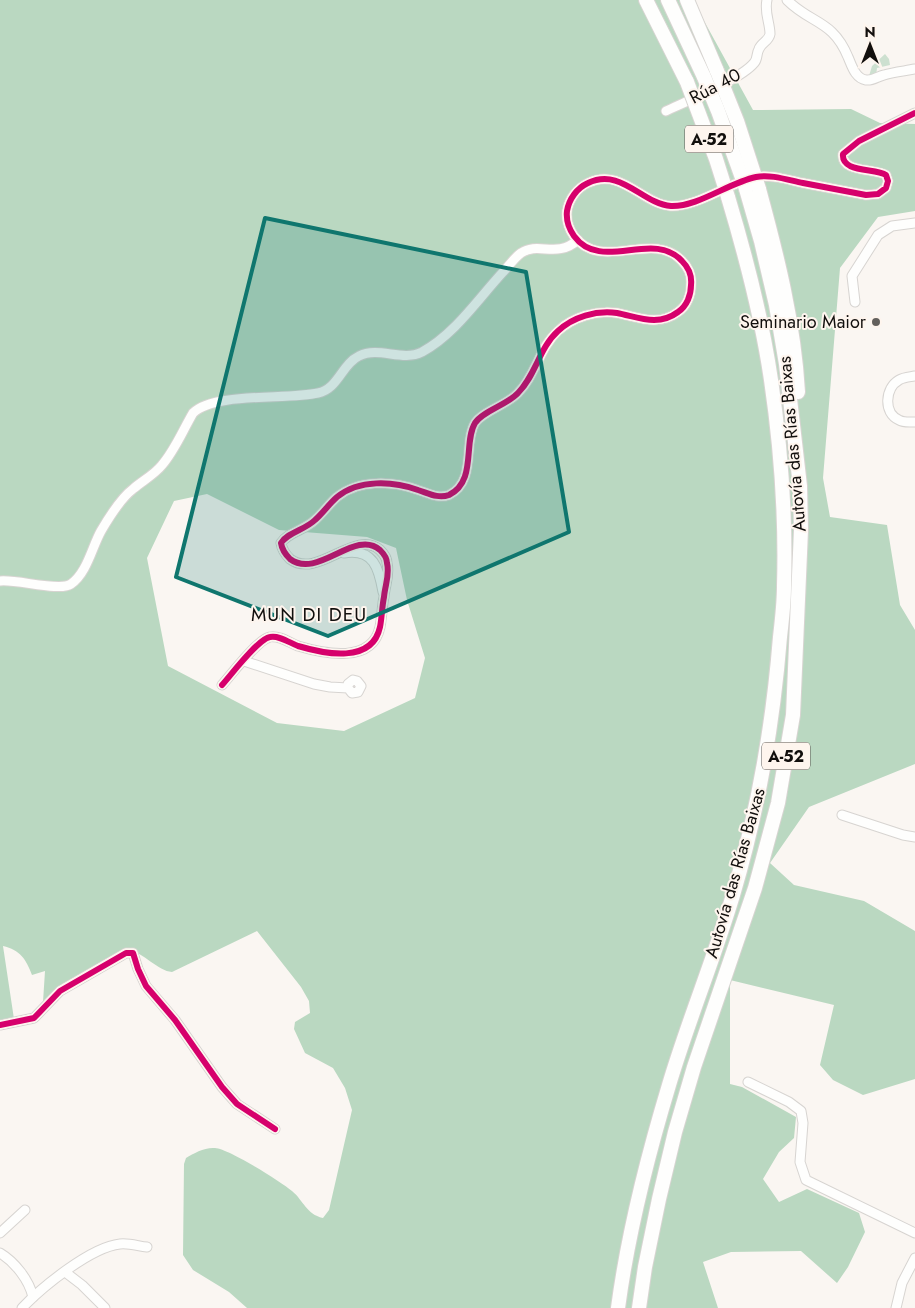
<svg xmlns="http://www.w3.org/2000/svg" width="915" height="1308" viewBox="0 0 915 1308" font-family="Jost,sans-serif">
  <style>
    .green { fill: #cde0d0 }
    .forest { fill: #bad8c1; fill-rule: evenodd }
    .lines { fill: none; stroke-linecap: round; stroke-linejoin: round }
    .minor-casing { stroke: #d7d4d1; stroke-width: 11 }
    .highway-casing { stroke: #d7d4d1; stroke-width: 16 }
    .minor { stroke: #fefefd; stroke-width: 9 }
    .highway { stroke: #fefefd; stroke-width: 14 }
    .highway-bridge-casing { stroke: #d7d4d1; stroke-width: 16; stroke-linecap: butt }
    .highway-bridge { stroke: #fefefd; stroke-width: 14 }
    .cycleway-casing { stroke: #fef5ee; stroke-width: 9 }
    .cycleway { stroke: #d6006c; stroke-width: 6 }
    .marked { fill: #0f766e; fill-opacity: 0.2; stroke: #0f766e; stroke-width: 4; stroke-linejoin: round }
    .poi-dot { fill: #63605d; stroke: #fef5ee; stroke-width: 2 }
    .labels { text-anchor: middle; stroke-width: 4; stroke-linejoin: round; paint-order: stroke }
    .shield { fill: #fef5ee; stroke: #595450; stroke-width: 1 }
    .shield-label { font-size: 16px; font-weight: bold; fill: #120f0d }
    .street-label { font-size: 18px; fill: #120f0d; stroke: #fef5ee }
    .poi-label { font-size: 18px; fill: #120f0d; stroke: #fef5ee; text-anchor: end }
    .neighbourhood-label { font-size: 19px; letter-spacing: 1px; fill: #120f0d; stroke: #fef5ee }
  </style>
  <rect width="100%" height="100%" fill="#faf6f2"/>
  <path class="green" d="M885 54 889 59 890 65 877 68 876 76H869L872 66Z"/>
  <path class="forest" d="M0 0H695L698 10 753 110 851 109 880 123 915 124V211L878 217 840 268 823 478 830 517 887 525 900 605 915 630V764L809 807 770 863 794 885 864 901 915 931V1079L863 1095 833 1080 820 1065 834 1005 730 980V1084L742 1087 796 1117 794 1138 779 1152 763 1179 779 1202 807 1189 859 1213 865 1232 848 1267 837 1283 801 1251 731 1252 703 1262 718 1308H247L229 1292 193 1270 183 1255 184 1164 186 1158C194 1153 205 1147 215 1148 229 1149 280 1181 292 1191 304 1201 306 1214 323 1218L329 1210 352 1110 345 1088 333 1068 305 1053 294 1029 295 1022 310 1013 309 1001 301 987 257 931 172 972C158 971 144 953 128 949L66 984 43 1002 45 971 32 975C26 959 20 950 3 946L14 1019 0 1022ZM207 494 279 530 367 537 396 548 407 600 425 658 415 698 344 731 277 723 168 666 147 558 174 501Z"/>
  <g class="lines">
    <g class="minor-casing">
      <g id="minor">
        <path d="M787 0C811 24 833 20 848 57 852 66 855 78 866 80 873 81 878 76 884 75 894 72 905 71 915 69"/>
        <path d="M666 111C687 101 741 79 754 63 758 59 756 54 759 49 761 43 769 41 770 34 770 23 764 12 767 0"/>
        <path d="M855 302 852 276 878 235 892 226 915 223"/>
        <path d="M915 376C910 377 904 377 899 380 885 388 883 413 899 420 904 423 910 422 915 422"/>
        <path d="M344 553C374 548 379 569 383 592"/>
        <path d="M0 581C17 579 60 592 71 584 87 573 92 547 101 531 108 519 121 498 133 489 142 481 154 475 162 465 175 450 183 430 193 413 214 392 287 400 318 393 338 389 342 364 359 356 379 346 402 362 422 352 455 334 478 299 503 272 509 266 514 258 521 253 539 241 556 259 578 240"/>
        <path d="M244 661 314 684 330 687 348 688 352 693 358 692 361 686 357 681 353 680 348 684V688"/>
        <path d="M222 685C231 675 258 639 270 637 279 635 290 643 298 646 325 654 372 664 380 627 382 617 382 606 384 597 385 585 390 575 387 563 387 558 383 553 380 550 355 528 318 580 290 559 285 554 282 550 281 543 288 532 305 530 315 520 323 513 329 504 337 497 359 479 393 481 418 490 428 493 438 499 449 495 477 481 463 443 475 423 483 411 507 405 518 393 536 375 539 348 558 331 573 317 596 310 617 313 638 317 658 327 678 312 687 306 691 295 691 285 692 276 688 267 682 261 653 229 601 273 574 236 569 229 566 220 567 211 569 199 577 188 588 183 621 167 642 204 671 206 698 207 728 183 756 177 771 174 788 180 803 183 824 187 845 191 866 195L878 194 886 188 888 181 886 175C875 168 841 173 843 154L859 141 915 113"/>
        <path d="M842 815 903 835 915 837"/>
        <path d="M0 1025 34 1018 60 991 126 953H133L138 969 146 986 175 1020 222 1087 237 1104 275 1129"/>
        <path d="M748 1082 789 1102 801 1111 803 1123 800 1162 806 1180 915 1233"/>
        <path d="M0 1233 25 1210"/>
        <path d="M0 1253C15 1262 29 1280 33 1297"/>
        <path d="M65 1272 82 1285 105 1308"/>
        <path d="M22 1308C42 1287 91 1247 120 1244 129 1243 138 1246 147 1247"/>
        <path d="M896 1308 902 1283 915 1258"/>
      </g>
    </g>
    <g class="highway-casing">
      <g id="highway">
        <path d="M646 0 687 82"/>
        <path d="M668 0 704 77"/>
        <path d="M687 0 717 71"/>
        <path d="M759 189C777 255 794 322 798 392"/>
        <path d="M618 1308C628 1233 647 1158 669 1085 688 1021 714 959 733 895 758 811 773 725 780 637 782 620 784 603 784 586 786 517 781 448 771 380 762 318 746 257 728 197"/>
        <path d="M639 1308 645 1267 659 1199 675 1132 694 1067 755 888 778 803 793 715 801 530 800 486 786 364 776 305 761 241 746 189"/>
      </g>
    </g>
    <use href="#minor" class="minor"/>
    <use href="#highway" class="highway"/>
    <g class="highway-bridge-casing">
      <g id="highway-bridge">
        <path d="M717 71 737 121 759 189"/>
        <path d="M704 77 718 111 746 189"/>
        <path d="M687 82 716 159 728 197"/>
      </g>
    </g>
    <use href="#highway-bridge" class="highway-bridge"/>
    <g class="cycleway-casing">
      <g id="cycleway">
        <path d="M222 685C231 675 258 639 270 637 279 635 290 643 298 646 325 654 372 664 380 627 382 617 382 606 384 597 385 585 390 575 387 563 387 558 383 553 380 550 355 528 318 580 290 559 285 554 282 550 281 543 288 532 305 530 315 520 323 513 329 504 337 497 359 479 393 481 418 490 428 493 438 499 449 495 477 481 463 443 475 423 483 411 507 405 518 393 536 375 539 348 558 331 573 317 596 310 617 313 638 317 658 327 678 312 687 306 691 295 691 285 692 276 688 267 682 261 653 229 601 273 574 236 569 229 566 220 567 211 569 199 577 188 588 183 621 167 642 204 671 206 698 207 728 183 756 177 771 174 788 180 803 183 824 187 845 191 866 195L878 194 886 188 888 181 886 175C875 168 841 173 843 154L859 141 915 113"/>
        <path d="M0 1025 34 1018 60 991 126 953H133L138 969 146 986 175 1020 222 1087 237 1104 275 1129"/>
      </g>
    </g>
    <use href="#cycleway" class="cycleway"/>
  </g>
  <path class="marked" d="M265 218 526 272 569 532 328 636 176 577Z"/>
  <circle class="poi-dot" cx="876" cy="322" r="5"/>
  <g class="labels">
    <g class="shield">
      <rect x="685" y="125.5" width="48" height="27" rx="4"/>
      <rect x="762" y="742.5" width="48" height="27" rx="4"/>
    </g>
    <g class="shield-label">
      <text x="709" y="145">A-52</text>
      <text x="786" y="762">A-52</text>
    </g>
    <g class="street-label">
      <text transform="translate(715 86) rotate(-28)" y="6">Rúa 40</text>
      <text transform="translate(792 444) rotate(-95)" y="6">Autovía das Rías Baixas</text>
      <text transform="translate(735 873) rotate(-74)" y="6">Autovía das Rías Baixas</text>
    </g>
    <g class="poi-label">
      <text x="866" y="328">Seminario Maior</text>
    </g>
    <g class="neighbourhood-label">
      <text x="309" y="621">MUN DI DEU</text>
    </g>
  </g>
  <g transform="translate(870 45)" stroke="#fef5ee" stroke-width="4" paint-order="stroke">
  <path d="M0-4L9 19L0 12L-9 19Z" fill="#120f0d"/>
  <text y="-8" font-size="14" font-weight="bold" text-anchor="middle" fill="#120f0d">N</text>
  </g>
</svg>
